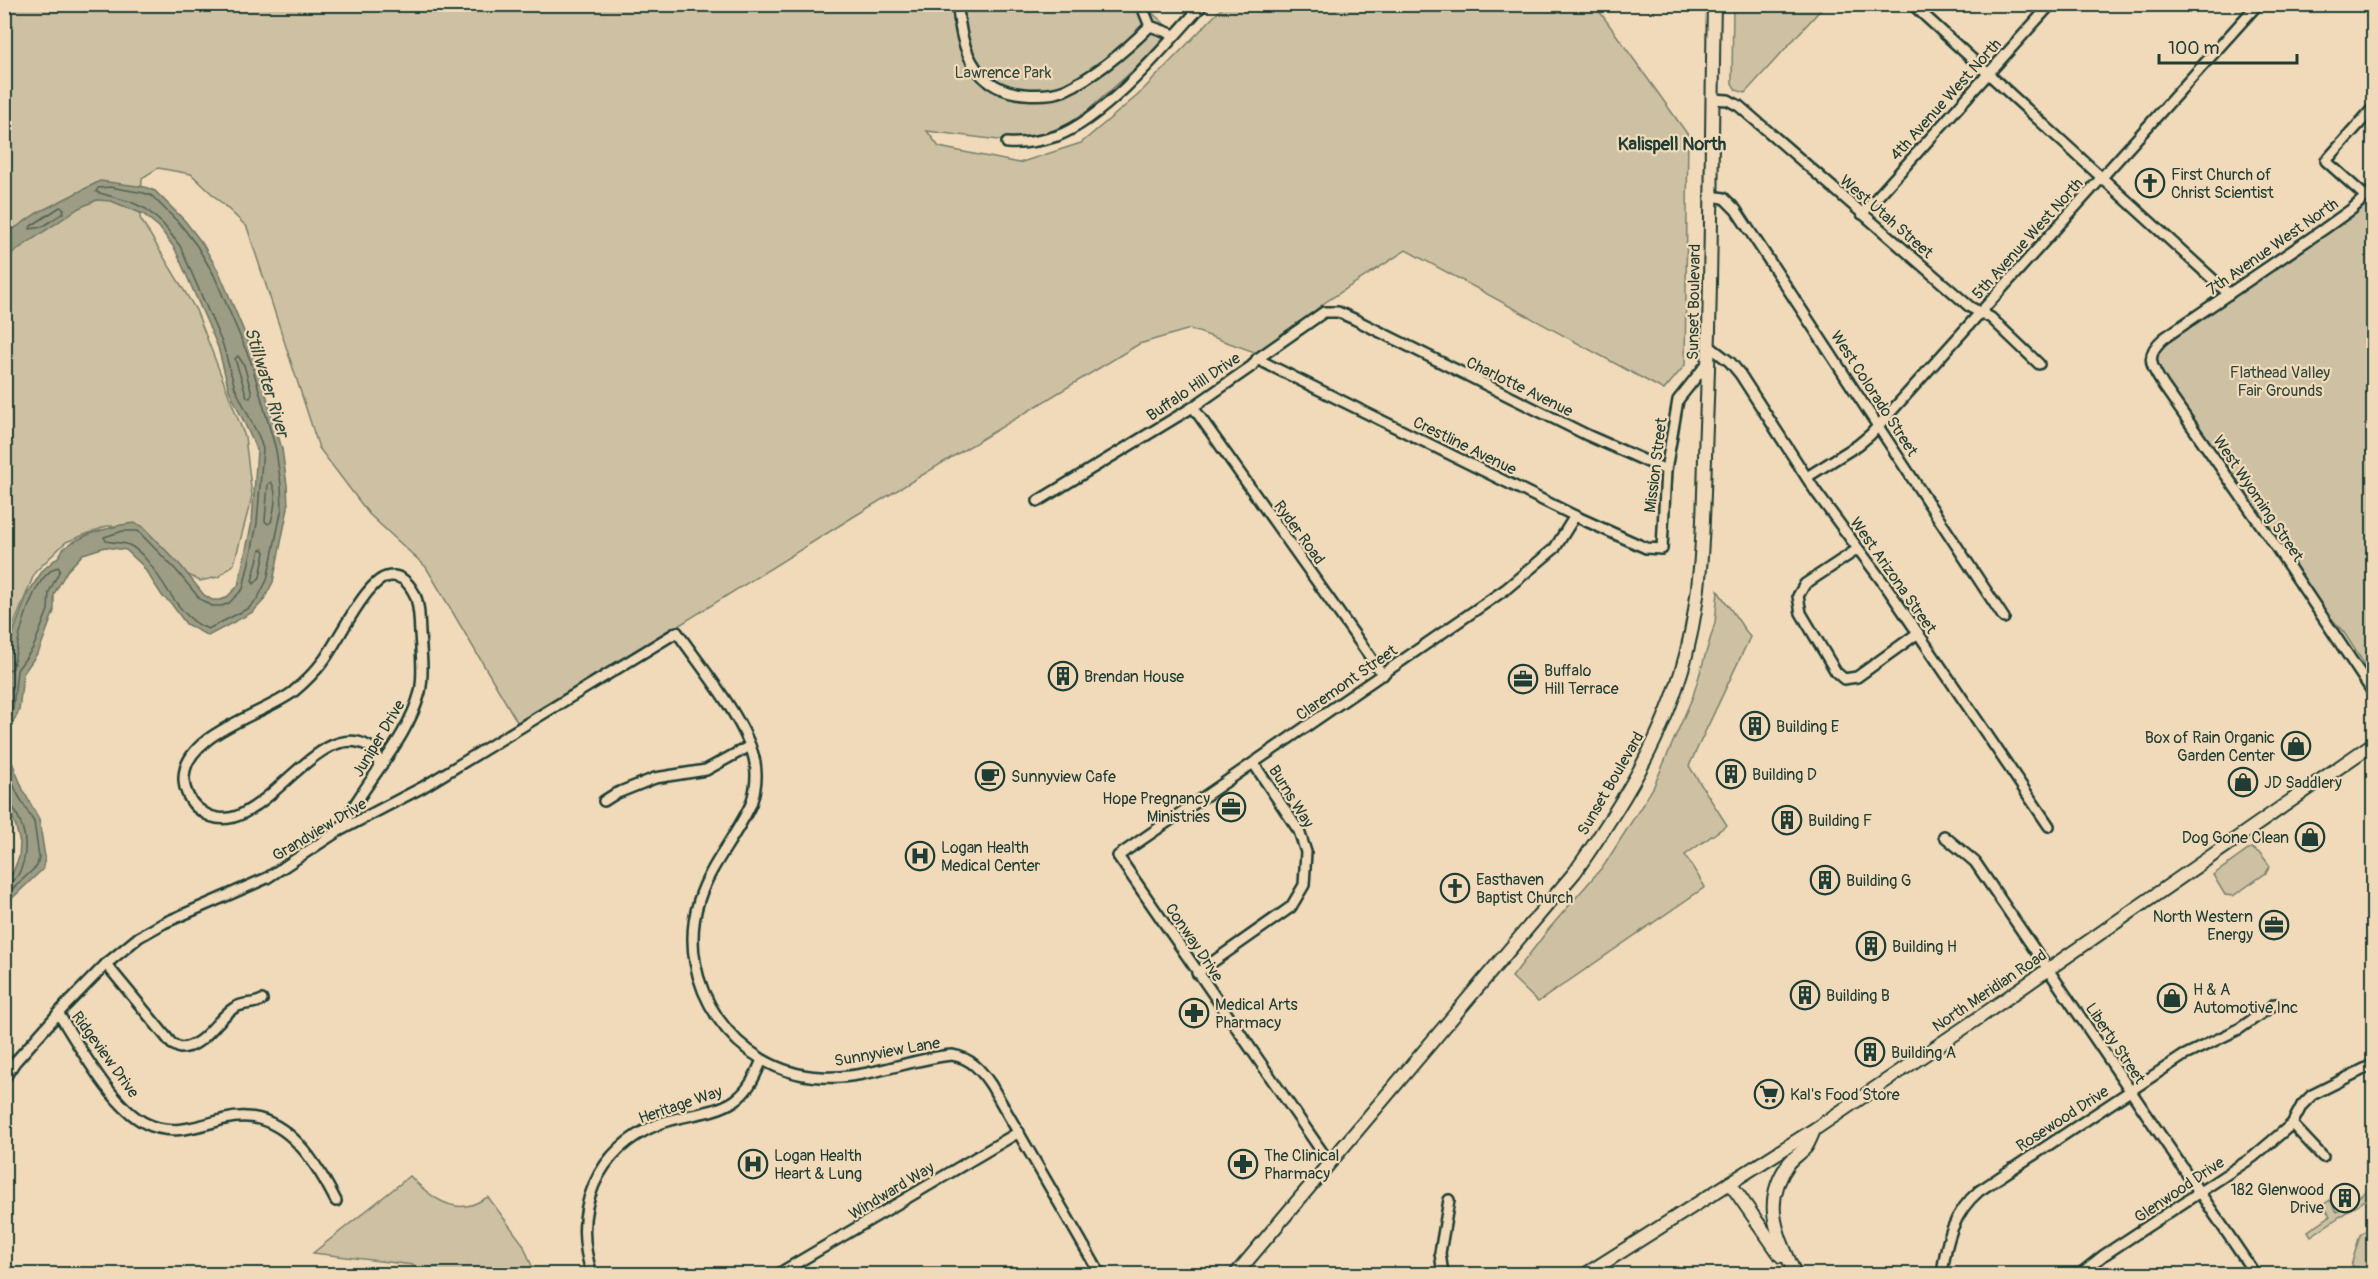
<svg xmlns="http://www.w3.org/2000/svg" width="2378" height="1279" viewBox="0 0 2378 1279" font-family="Pangolin,sans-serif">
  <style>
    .green { fill: #cec1a3; stroke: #767f6c; stroke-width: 1.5 }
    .water { fill: #9d9c84; stroke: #6b7664; stroke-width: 1.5 }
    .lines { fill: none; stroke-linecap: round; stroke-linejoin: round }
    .shore { stroke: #516354; stroke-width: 1.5 }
    .minor-casing { stroke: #1f3d34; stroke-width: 14 }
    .major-casing { stroke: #1f3d34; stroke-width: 16 }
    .minor { stroke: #f0dab9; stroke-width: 9 }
    .major { stroke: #f0dab9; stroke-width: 12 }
    .labels { text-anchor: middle; stroke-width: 4.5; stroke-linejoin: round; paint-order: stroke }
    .park-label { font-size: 16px; fill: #304a3f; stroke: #f0dab9 }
    .street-label { font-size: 16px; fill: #1f3d34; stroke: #f0dab9 }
    .poi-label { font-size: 16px; fill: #1f3d34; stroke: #f0dab9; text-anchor: start }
    .neighbourhood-label { font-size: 18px; font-weight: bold; fill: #1f3d34; stroke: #f0dab9 }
    .water-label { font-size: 18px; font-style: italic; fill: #324b40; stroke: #f0dab9 }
  </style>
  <rect width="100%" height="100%" fill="#f0dab9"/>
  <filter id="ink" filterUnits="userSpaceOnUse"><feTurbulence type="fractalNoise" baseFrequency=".0167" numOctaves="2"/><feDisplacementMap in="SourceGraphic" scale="12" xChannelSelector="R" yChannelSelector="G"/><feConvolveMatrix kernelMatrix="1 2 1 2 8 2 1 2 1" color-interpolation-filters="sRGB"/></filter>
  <g filter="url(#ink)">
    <g class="green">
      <path d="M1143 4 1173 32 1158 48 1076 121 1041 135 1007 141 927 131 939 147 1019 163 1081 143 1138 95 1225 5H1595L1688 135 1685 365 1664 390 1406 250 1327 301 1260 354 1190 329 1139 344 853 517 519 725 426 567 369 514 319 448 247 227 191 174 158 168 142 178 140 218 196 310 245 437 252 496 234 564 218 577 200 581 173 567 136 526H107L66 542 35 572 13 627 5 662V5Z"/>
      <path d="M1733 5V4L1825 5 1745 93 1736 90 1732 83Z"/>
      <path d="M2373 195V678L2345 634 2316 600 2160 372 2154 357 2158 350 2354 213Z"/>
      <path d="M1718 591 1750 637 1689 766 1727 825 1685 855 1705 887 1538 1002 1512 977 1548 930 1605 864 1653 788 1693 696 1715 623Z"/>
      <path d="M2251 848 2261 854 2270 866 2266 873 2233 896 2225 895 2213 875Z"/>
      <path d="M410 1176C424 1191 448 1212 471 1205 476 1204 482 1200 488 1197L523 1244 535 1274H424L413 1265 313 1253Z"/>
      <path d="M2373 1187V1194L2311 1236 2308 1231 2330 1216 2323 1205 2330 1200 2337 1212Z"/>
      <path d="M2373 1225V1273V1270L2351 1266 2360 1235Z"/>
    </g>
    <path class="water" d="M100 181 145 187 155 191 185 221 202 243 219 272 256 360 282 449 287 485 288 508 273 582 263 601 253 612 208 636 186 624 170 602 163 597 142 565 126 550 105 547 83 554 67 571 54 594V611L39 651 23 674 19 711 10 728 5 745 24 792 39 819 45 857 43 869 5 905V881L13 872 19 857 20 843 15 823 5 803V678L12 636 28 593 43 570 59 556 63 549 73 542 92 533 121 525 134 523 142 526 181 566 204 595 212 600H220L226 598 238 586 252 522 257 450 229 390 218 347 175 249 159 227 143 214 111 201 97 200 79 208 5 258V235L37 213Z"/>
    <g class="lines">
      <g class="shore">
        <path d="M110 187 144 193 152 196 181 225 197 246 214 275 251 362 276 450 281 485 282 508 267 580 258 598 249 608 208 629C172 617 158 559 129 545 123 542 113 543 106 541L104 537 123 531H138L176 570 200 599 212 606H222L229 603 243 589 252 549 257 523 263 449 259 437 235 388 223 345 180 246 163 224 146 209 131 202 96 192 98 188Z"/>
        <path d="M60 207 64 209 63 213 42 227 30 229 31 226Z"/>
        <path d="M238 356 244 365 252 394 250 398 247 397 235 359Z"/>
        <path d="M271 482C278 491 274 511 271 522L268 524 265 521 268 484Z"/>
        <path d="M263 549 265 552 260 577 254 584 252 581 260 550Z"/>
        <path d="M4 672 13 668C17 643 31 575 58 567L60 570 49 592 48 610 33 648 17 670 13 709 4 725"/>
        <path d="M4 762 18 795 34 822 39 857 37 866 4 897"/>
        <path d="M4 801 11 804C24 824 30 846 21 869 18 877 13 883 4 885"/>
      </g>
      <g class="minor-casing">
        <g id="minor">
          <path d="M958 4C960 49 975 90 1024 94 1037 95 1053 95 1065 90 1097 75 1125 51 1150 26"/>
          <path d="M1141 4 1150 26 1175 35"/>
          <path d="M1912 4 2229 294"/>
          <path d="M2367 4 2374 10"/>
          <path d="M1712 99 1728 100 1739 106 1970 307 1991 318 2039 364"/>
          <path d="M1007 143C1024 144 1041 141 1057 136 1108 116 1166 45 1203 4"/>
          <path d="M2374 189 2352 209 2324 229 2164 338C2144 355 2151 366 2163 385L2270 538 2374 694"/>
          <path d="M1711 196 1724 198 1736 210 2004 618"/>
          <path d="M2365 196 2326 161 2374 107"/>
          <path d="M1862 214 2051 4"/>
          <path d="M1709 346 1730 362 1740 374 1816 492 1888 589 2049 826"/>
          <path d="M1257 359 1575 516 1646 548 1662 549 1666 470 1678 400 1709 361"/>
          <path d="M1193 407 1383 675"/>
          <path d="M1807 477 1858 445 1870 435 2258 4"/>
          <path d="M1038 501 1193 407 1252 366 1257 359 1324 312H1338L1354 319 1587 435 1666 470"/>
          <path d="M1858 549 1805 584 1798 596 1801 613 1836 672 1844 679 1857 677 1918 633"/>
          <path d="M604 801 615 794 655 778 706 770 750 746"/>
          <path d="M340 829C347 819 352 808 359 798 380 765 410 731 420 692 424 673 421 652 420 633 419 620 420 605 414 593 408 582 400 573 386 577 365 583 338 641 324 660 315 672 305 682 293 692 263 715 183 734 184 779 184 790 190 803 200 810 255 854 312 714 368 746 378 751 380 759 378 769"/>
          <path d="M1944 836 1975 862 2255 1274"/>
          <path d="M106 964 172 1044 180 1048C205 1047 216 1019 234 1008 243 1002 253 1005 262 1000"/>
          <path d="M1197 973 1291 907 1304 885 1306 852 1299 831 1254 764"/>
          <path d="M58 1013C79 1045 112 1107 145 1123 172 1137 198 1126 225 1119 281 1105 314 1158 336 1201"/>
          <path d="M4 1079 15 1062 64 1007 106 964 139 937 164 923 267 878 337 832 423 787 677 632C701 667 744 718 754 758 758 774 756 789 751 804 736 837 710 865 699 900 673 983 735 1073 821 1077 866 1080 908 1059 952 1055 971 1058 981 1070 991 1085L1100 1274"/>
          <path d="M2292 1124 2323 1157"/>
          <path d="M1329 1162 1118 856 1506 589 1555 548 1575 516"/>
          <path d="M592 1274C571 1211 596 1149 659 1124 683 1114 712 1115 734 1101 749 1091 755 1076 762 1060"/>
          <path d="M778 1274 1019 1132"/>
          <path d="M1443 1274 1440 1253 1449 1200"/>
          <path d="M1942 1274C1946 1242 1953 1213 1979 1191L2183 1056 2239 1029 2275 1004"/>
          <path d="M2080 1274 2104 1255 2253 1157 2292 1124 2302 1105 2312 1095 2374 1064"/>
        </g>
      </g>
      <g class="major-casing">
        <g id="major">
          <path d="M1730 1183 1781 1256"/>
          <path d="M1236 1274 1575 872C1622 805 1665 736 1686 655 1705 580 1703 503 1706 426 1712 286 1711 145 1714 4"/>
          <path d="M1586 1274 1815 1129 1974 1021 2374 743"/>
          <path d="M1795 1274C1778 1235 1760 1203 1789 1163 1794 1157 1801 1153 1806 1147 1809 1142 1812 1135 1814 1130"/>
        </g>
      </g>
      <use href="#minor" class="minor"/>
      <use href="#major" class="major"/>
    </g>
  </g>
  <defs>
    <g id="church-ring" transform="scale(1.5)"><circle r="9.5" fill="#f0dab9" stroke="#1f3d34" stroke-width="1.5"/><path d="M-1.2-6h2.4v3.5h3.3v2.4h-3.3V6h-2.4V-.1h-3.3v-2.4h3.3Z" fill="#1f3d34"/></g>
    <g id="building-ring" transform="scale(1.5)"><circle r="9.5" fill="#f0dab9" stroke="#1f3d34" stroke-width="1.5"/><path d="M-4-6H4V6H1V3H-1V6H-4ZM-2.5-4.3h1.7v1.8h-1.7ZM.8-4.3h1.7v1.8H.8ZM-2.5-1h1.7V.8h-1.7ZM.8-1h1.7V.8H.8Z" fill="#1f3d34"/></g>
    <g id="office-ring" transform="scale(1.5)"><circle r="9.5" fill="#f0dab9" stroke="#1f3d34" stroke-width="1.5"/><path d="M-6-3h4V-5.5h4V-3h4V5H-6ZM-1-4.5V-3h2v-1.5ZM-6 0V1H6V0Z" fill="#1f3d34"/></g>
    <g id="shop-ring" transform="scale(1.5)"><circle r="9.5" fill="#f0dab9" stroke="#1f3d34" stroke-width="1.5"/><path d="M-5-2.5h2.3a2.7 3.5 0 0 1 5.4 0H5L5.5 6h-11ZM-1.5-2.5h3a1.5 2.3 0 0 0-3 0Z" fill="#1f3d34"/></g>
    <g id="cafe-ring" transform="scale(1.5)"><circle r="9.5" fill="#f0dab9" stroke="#1f3d34" stroke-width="1.5"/><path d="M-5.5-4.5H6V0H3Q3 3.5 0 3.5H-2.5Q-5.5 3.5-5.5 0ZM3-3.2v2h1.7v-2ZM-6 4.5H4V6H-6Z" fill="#1f3d34"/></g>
    <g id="hospital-ring" transform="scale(1.5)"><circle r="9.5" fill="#f0dab9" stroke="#1f3d34" stroke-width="1.5"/><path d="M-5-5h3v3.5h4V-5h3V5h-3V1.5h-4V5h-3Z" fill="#1f3d34"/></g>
    <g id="pharmacy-ring" transform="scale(1.5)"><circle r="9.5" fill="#f0dab9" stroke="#1f3d34" stroke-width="1.5"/><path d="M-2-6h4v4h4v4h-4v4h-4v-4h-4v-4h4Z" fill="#1f3d34"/></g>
    <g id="supermarket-ring" transform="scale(1.5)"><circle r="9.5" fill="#f0dab9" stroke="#1f3d34" stroke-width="1.5"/><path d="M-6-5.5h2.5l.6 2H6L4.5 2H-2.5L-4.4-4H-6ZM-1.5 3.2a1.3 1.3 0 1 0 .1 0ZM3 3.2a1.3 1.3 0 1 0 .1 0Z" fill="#1f3d34"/></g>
  </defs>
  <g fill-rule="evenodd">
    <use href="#church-ring" x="2150" y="183"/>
    <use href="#building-ring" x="1063" y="676"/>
    <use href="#office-ring" x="1523" y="679"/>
    <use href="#building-ring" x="1755" y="726"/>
    <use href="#shop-ring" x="2296" y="746"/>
    <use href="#building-ring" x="1731" y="774"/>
    <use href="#cafe-ring" x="990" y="776"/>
    <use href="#shop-ring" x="2243" y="782"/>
    <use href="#office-ring" x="1231" y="807"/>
    <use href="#building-ring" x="1787" y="820"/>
    <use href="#shop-ring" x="2310" y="837"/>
    <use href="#hospital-ring" x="920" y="856"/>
    <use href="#building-ring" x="1825" y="880"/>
    <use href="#church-ring" x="1455" y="888"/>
    <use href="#office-ring" x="2274" y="925"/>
    <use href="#building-ring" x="1871" y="946"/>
    <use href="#building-ring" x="1805" y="995"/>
    <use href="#shop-ring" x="2172" y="998"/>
    <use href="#pharmacy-ring" x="1194" y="1013"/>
    <use href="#building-ring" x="1870" y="1052"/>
    <use href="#supermarket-ring" x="1769" y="1094"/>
    <use href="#hospital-ring" x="753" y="1164"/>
    <use href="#pharmacy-ring" x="1243" y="1164"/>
    <use href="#building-ring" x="2345" y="1198"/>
  </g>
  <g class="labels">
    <g class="park-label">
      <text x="1003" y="78">Lawrence Park</text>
      <text x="2280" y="378">Flathead Valley<tspan x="2280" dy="18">Fair Grounds</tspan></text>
    </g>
    <g class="street-label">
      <text transform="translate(1945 99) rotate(-48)" y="6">4th Avenue West North</text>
      <text transform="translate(1887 216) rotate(41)" y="6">West Utah Street</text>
      <text transform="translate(2027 238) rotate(-48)" y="6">5th Avenue West North</text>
      <text transform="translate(2272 246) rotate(-35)" y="6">7th Avenue West North</text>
      <text transform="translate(1693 302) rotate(-89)" y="6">Sunset Boulevard</text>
      <text transform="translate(1193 386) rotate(-34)" y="6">Buffalo Hill Drive</text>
      <text transform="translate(1520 386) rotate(26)" y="6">Charlotte Avenue</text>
      <text transform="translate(1875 393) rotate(57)" y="6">West Colorado Street</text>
      <text transform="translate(1465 445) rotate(26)" y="6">Crestline Avenue</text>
      <text transform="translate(1655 465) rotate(-83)" y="6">Mission Street</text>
      <text transform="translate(2259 498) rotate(56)" y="6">West Wyoming Street</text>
      <text transform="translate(1300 532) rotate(54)" y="6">Ryder Road</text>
      <text transform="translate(1894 575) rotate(55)" y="6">West Arizona Street</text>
      <text transform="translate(1346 682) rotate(-35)" y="6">Claremont Street</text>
      <text transform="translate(378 738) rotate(-59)" y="6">Juniper Drive</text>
      <text transform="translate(1610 783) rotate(-60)" y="6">Sunset Boulevard</text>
      <text transform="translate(1292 796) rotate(58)" y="6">Burns Way</text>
      <text transform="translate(319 829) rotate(-31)" y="6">Grandview Drive</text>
      <text transform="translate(1195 942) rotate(56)" y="6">Conway Drive</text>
      <text transform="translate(1989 990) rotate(-34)" y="6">North Meridian Road</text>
      <text transform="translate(2116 1043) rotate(56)" y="6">Liberty Street</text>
      <text transform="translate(887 1051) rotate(-10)" y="6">Sunnyview Lane</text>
      <text transform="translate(106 1054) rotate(54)" y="6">Ridgeview Drive</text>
      <text transform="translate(680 1104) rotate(-19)" y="6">Heritage Way</text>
      <text transform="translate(2062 1118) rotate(-33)" y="6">Rosewood Drive</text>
      <text transform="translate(2179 1189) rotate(-34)" y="6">Glenwood Drive</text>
      <text transform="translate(891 1190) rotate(-31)" y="6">Windward Way</text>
    </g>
    <g class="poi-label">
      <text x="2171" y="180">First Church of<tspan x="2171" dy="18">Christ Scientist</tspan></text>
      <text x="1544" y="676">Buffalo<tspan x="1544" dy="18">Hill Terrace</tspan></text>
      <text x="1084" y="682">Brendan House</text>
      <text x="1776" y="732">Building E</text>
      <text x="2275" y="743" text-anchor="end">Box of Rain Organic<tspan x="2275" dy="18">Garden Center</tspan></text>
      <text x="1752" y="780">Building D</text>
      <text x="1011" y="782">Sunnyview Cafe</text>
      <text x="2264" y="788">JD Saddlery</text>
      <text x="1210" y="804" text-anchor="end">Hope Pregnancy<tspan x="1210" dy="18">Ministries</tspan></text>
      <text x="1808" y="826">Building F</text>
      <text x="2289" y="843" text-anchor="end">Dog Gone Clean</text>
      <text x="941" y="853">Logan Health<tspan x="941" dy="18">Medical Center</tspan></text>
      <text x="1476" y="885">Easthaven<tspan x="1476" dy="18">Baptist Church</tspan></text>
      <text x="1846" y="886">Building G</text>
      <text x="2253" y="922" text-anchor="end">North Western<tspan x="2253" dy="18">Energy</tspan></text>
      <text x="1892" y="952">Building H</text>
      <text x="2193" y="995">H &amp; A<tspan x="2193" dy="18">Automotive Inc</tspan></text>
      <text x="1826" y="1001">Building B</text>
      <text x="1215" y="1010">Medical Arts<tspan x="1215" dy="18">Pharmacy</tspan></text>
      <text x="1891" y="1058">Building A</text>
      <text x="1790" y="1100">Kal's Food Store</text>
      <text x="774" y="1161">Logan Health<tspan x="774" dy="18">Heart &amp; Lung</tspan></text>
      <text x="1264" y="1161">The Clinical<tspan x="1264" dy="18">Pharmacy</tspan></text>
      <text x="2324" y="1195" text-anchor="end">182 Glenwood<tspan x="2324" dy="18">Drive</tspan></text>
    </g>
    <g class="neighbourhood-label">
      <text x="1672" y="150">Kalispell North</text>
    </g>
    <g class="water-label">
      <text transform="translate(267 382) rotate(73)" y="6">Stillwater River</text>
    </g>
  </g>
  <rect width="2378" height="1279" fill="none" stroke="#f0dab9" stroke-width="24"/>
  <rect x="12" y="12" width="2354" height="1255" fill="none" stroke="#1f3d34" stroke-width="2" filter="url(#ink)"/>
  <path d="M2159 54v9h138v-9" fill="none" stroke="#1f3d34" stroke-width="3"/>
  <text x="2168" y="54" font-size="18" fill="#1f3d34" stroke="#f0dab9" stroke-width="4.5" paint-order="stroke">100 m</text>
</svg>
